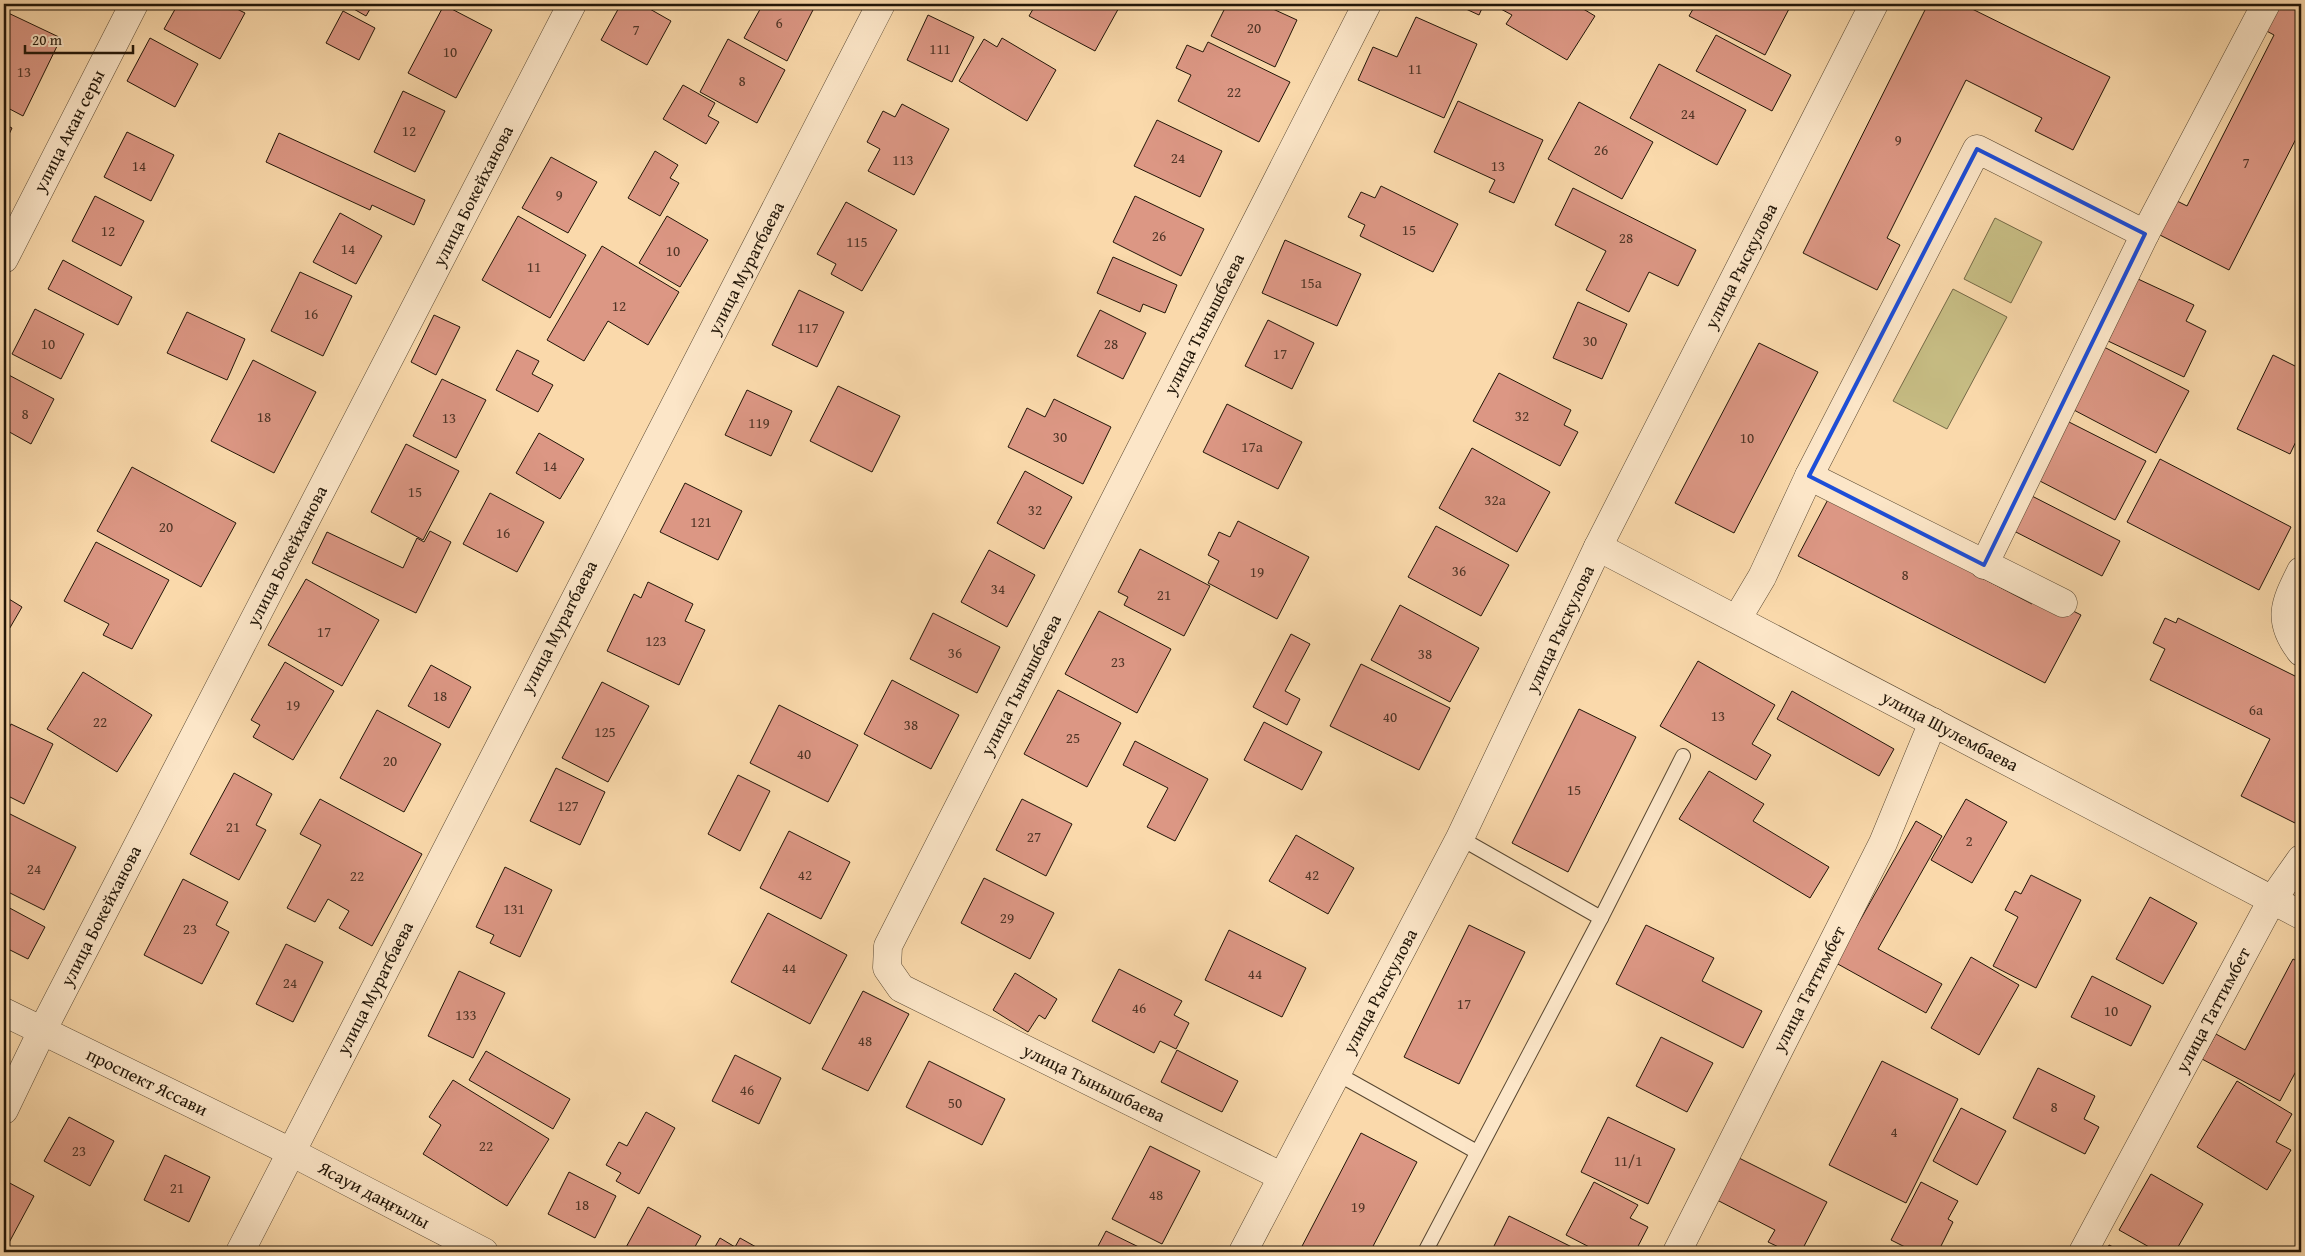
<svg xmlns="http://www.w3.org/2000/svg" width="2305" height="1256" viewBox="0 0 2305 1256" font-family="'Gentium Book Plus',serif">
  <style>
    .green { fill: #c6bc83; stroke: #746946 }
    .building { fill: #dc9784; stroke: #221608 }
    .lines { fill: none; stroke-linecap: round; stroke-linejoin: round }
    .service-casing { stroke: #584731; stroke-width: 16 }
    .minor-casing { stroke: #584731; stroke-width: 29 }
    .service { stroke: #fce6c8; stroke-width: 14 }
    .minor { stroke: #fce6c8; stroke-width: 28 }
    .marked { fill: none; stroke: #1d4ed8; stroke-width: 4; stroke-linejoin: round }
    .labels { text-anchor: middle; stroke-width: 4; stroke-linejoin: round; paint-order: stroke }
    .number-label { font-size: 15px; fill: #503627 }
    .street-label { font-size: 18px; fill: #221608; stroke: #fce6c8 }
  </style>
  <rect width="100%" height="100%" fill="#fad9ab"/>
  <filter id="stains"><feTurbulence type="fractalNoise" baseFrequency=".004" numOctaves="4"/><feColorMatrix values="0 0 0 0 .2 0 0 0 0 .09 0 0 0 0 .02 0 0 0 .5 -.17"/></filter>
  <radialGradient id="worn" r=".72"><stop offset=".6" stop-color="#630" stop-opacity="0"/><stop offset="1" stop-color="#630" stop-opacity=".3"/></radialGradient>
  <g class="green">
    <path d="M1995 218 2042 242 2011 303 1964 279Z"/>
    <path d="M1953 289 2007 317 1947 429 1893 401Z"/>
  </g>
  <g class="building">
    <path d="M178 4H227L245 13 220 59 164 29Z"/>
    <path d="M345 4H373L366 16Z"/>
    <path d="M621 4H641L671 21 647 65 601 40Z"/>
    <path d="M763 4H805L814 8 787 61 744 38Z"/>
    <path d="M1036 4H1121L1095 51 1029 16Z"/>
    <path d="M1227 4H1262L1297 20 1275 67 1211 36Z"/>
    <path d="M1455 4H1484L1479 15Z"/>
    <path d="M1501 4H1575L1595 16 1567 60 1506 24 1512 15 1499 8Z"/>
    <path d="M1696 4H1784L1790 7 1765 55 1689 16Z"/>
    <path d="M1928 4H1962L2110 77 2073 150 2035 131 2042 118 1966 80 1887 238 1900 245 1877 290 1803 253Z"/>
    <path d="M2274 4H2301V129L2229 270 2154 232 2171 198 2187 206 2274 35 2261 28Z"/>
    <path d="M444 5 492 30 456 98 408 73Z"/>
    <path d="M4 11 61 38 23 116 4 106Z"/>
    <path d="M343 11 375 28 359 60 326 43Z"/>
    <path d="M928 15 974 37 952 82 907 60Z"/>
    <path d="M1416 17 1477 44 1444 118 1358 80 1373 47 1397 57Z"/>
    <path d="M1716 35 1791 75 1772 111 1696 71Z"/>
    <path d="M150 38 198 64 175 107 127 81Z"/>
    <path d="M1002 38 1056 70 1027 121 959 81 984 39 997 47Z"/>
    <path d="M728 39 785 70 757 123 700 92Z"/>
    <path d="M1208 42 1290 82 1259 142 1178 101 1191 75 1176 68 1187 45 1203 52Z"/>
    <path d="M1659 64 1746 110 1717 165 1630 118Z"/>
    <path d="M683 85 715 103 708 116 719 122 706 144 663 119Z"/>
    <path d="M403 91 445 111 415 172 374 152Z"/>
    <path d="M1458 101 1543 140 1514 203 1489 192 1495 180 1434 152Z"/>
    <path d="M1579 102 1653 142 1622 199 1548 159Z"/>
    <path d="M902 104 949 129 914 195 868 171 880 149 867 142 883 111 895 117Z"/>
    <path d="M1157 120 1222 151 1200 197 1134 166Z"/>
    <path d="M4 124 12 128 4 145Z"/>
    <path d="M127 132 174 155 151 201 104 177Z"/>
    <path d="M279 133 425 200 414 225 372 205 370 210 266 162Z"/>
    <path d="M655 151 678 165 670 178 679 183 660 216 628 198Z"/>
    <path d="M551 157 597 182 568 233 522 208Z"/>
    <path d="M1381 186 1458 224 1433 272 1360 236 1365 225 1348 217 1361 192 1375 198Z"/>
    <path d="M1573 188 1696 250 1678 286 1649 272 1629 312 1586 290 1606 251 1555 225Z"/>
    <path d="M95 196 144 221 121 266 72 241Z"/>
    <path d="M1135 196 1204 229 1181 276 1113 242Z"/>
    <path d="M846 202 897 230 862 291 831 274 836 264 817 254Z"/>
    <path d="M340 213 382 236 356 284 313 262Z"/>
    <path d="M518 216 586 255 550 318 482 280Z"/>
    <path d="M667 216 708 240 680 287 639 263Z"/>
    <path d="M1285 240 1361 274 1337 326 1262 293Z"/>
    <path d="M602 246 679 292 648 345 608 321 584 361 547 340Z"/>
    <path d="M1113 257 1177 285 1165 313 1143 304 1140 312 1097 293Z"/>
    <path d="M63 260 132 297 118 325 48 289Z"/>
    <path d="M300 272 352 296 323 356 271 331Z"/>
    <path d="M2138 279 2194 305 2186 321 2206 331 2184 377 2108 341Z"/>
    <path d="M799 290 844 312 817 367 772 345Z"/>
    <path d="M1578 302 1627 324 1602 379 1553 358Z"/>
    <path d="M35 309 84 334 61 379 12 354Z"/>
    <path d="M1100 310 1146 333 1123 379 1077 356Z"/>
    <path d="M187 312 245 339 227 380 167 353Z"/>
    <path d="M434 315 460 327 436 375 411 362Z"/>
    <path d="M1268 320 1314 343 1292 389 1245 366Z"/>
    <path d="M1759 343 1818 372 1734 533 1675 503Z"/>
    <path d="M2104 347 2189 391 2156 453 2072 409Z"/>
    <path d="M517 350 539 361 532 374 553 385 538 412 496 390Z"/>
    <path d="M2273 355 2301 369V431L2290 454 2237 429Z"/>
    <path d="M253 360 316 392 274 473 211 441Z"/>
    <path d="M5 373 54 399 31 444 4 429Z"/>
    <path d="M1499 373 1571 410 1564 425 1578 432 1560 466 1473 421Z"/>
    <path d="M442 379 486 400 456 458 413 436Z"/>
    <path d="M838 386 900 416 872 472 810 441Z"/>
    <path d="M747 390 792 411 771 456 725 435Z"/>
    <path d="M1054 399 1111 427 1083 484 1008 447 1027 408 1045 417Z"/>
    <path d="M1227 404 1302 442 1278 489 1203 452Z"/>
    <path d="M2067 421 2146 461 2115 520 2036 479Z"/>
    <path d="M539 433 584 459 560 499 516 473Z"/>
    <path d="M406 444 459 471 423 540 371 512Z"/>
    <path d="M1472 448 1550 492 1517 552 1439 508Z"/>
    <path d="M2160 459 2291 527 2259 590 2127 522Z"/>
    <path d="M132 467 236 523 201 587 97 531Z"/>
    <path d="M1025 471 1072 497 1044 549 997 523Z"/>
    <path d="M685 483 742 511 718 560 660 532Z"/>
    <path d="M1833 490 1865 517 2032 604 2038 593 2081 615 2045 683 1798 556Z"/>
    <path d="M490 493 544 522 517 572 463 544Z"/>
    <path d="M2028 494 2120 541 2102 576 2010 529Z"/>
    <path d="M1238 521 1309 557 1277 619 1208 583 1219 561 1208 555 1219 532 1230 537Z"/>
    <path d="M1436 526 1509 565 1481 616 1408 577Z"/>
    <path d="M430 531 451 542 416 613 312 563 327 532 403 568 417 538 424 542Z"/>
    <path d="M96 542 169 580 132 649 103 635 109 624 64 601Z"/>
    <path d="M1140 549 1210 586 1184 636 1124 605 1128 597 1118 592Z"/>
    <path d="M989 550 1035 575 1007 627 961 602Z"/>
    <path d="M306 579 379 620 342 686 268 645Z"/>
    <path d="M648 582 693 604 685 621 705 630 679 685 607 651 634 594 641 598Z"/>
    <path d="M4 596 22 607 4 638Z"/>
    <path d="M1400 605 1479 648 1450 702 1371 660Z"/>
    <path d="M1099 611 1171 649 1137 713 1065 674Z"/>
    <path d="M933 613 1000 647 977 693 910 659Z"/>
    <path d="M2165 618 2176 623 2178 618 2301 679V826L2241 796 2270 739 2150 680 2165 649 2153 643Z"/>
    <path d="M1291 634 1310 644 1285 691 1300 699 1287 725 1253 707Z"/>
    <path d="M1698 661 1775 705 1752 744 1771 755 1756 780 1660 726Z"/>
    <path d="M285 662 334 691 293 760 253 737 260 725 251 720Z"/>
    <path d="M1361 664 1450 708 1419 770 1330 726Z"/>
    <path d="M431 665 471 687 449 728 408 706Z"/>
    <path d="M83 672 152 715 117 772 47 729Z"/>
    <path d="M892 680 959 715 931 769 864 734Z"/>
    <path d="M602 682 649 706 608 782 562 758Z"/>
    <path d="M1058 690 1121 723 1087 787 1024 754Z"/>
    <path d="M1792 691 1894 749 1879 776 1777 719Z"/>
    <path d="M779 705 858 745 828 802 750 763Z"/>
    <path d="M1579 709 1636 737 1568 872 1512 843Z"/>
    <path d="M377 710 441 744 404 812 340 778Z"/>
    <path d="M1264 722 1322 752 1302 790 1244 760Z"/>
    <path d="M11 724 53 744 24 804 4 794V738Z"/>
    <path d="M1135 741 1208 779 1175 841 1147 827 1168 788 1123 765Z"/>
    <path d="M556 768 605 792 580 845 530 821Z"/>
    <path d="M1709 771 1764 804 1753 821 1829 867 1810 898 1679 819Z"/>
    <path d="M234 773 272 794 256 825 266 830 239 880 190 854Z"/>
    <path d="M738 775 770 791 740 851 708 834Z"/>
    <path d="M320 799 422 854 372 946 339 928 349 911 328 899 315 922 287 908 321 845 300 834Z"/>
    <path d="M1022 799 1072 824 1046 876 996 850Z"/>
    <path d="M1966 799 2007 822 1972 883 1931 860Z"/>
    <path d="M4 811 76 847 44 910 4 890Z"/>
    <path d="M1916 821 1942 836 1878 949 1942 984 1926 1013 1836 963Z"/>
    <path d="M789 831 850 862 821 919 760 888Z"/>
    <path d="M1296 835 1354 868 1328 914 1269 881Z"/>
    <path d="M505 867 552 890 520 957 490 943 494 935 476 927Z"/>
    <path d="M2031 875 2081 900 2036 988 1993 966 2018 917 2005 910 2015 891 2021 894Z"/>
    <path d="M984 878 1054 913 1030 959 961 923Z"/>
    <path d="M183 879 228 902 216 925 229 932 202 984 144 955Z"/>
    <path d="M2150 897 2197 923 2163 984 2116 959Z"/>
    <path d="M4 905 45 927 28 959 4 947Z"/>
    <path d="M768 913 847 955 810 1024 731 982Z"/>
    <path d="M1469 925 1525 952 1459 1084 1404 1057Z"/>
    <path d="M1646 925 1714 958 1702 981 1762 1011 1743 1048 1616 984Z"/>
    <path d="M1229 930 1306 968 1282 1017 1205 980Z"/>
    <path d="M286 944 323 962 293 1022 256 1004Z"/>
    <path d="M1971 957 2019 985 1979 1055 1931 1028Z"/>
    <path d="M2293 959 2301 963V1062L2280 1101 2202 1059 2216 1034 2245 1050Z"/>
    <path d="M1119 969 1182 1001 1174 1015 1189 1023 1176 1049 1160 1041 1154 1053 1092 1021Z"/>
    <path d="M459 971 505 993 473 1058 428 1036Z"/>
    <path d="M1015 973 1057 999 1045 1019 1039 1015 1028 1032 993 1010Z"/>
    <path d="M2092 976 2151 1006 2131 1046 2071 1017Z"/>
    <path d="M863 991 909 1014 868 1091 822 1069Z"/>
    <path d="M1661 1037 1713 1063 1687 1112 1636 1086Z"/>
    <path d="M1177 1050 1238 1081 1222 1112 1161 1082Z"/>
    <path d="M486 1051 570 1099 553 1129 469 1080Z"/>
    <path d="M735 1055 781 1078 759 1124 712 1101Z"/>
    <path d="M929 1061 1005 1099 982 1145 906 1107Z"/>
    <path d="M1882 1061 1958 1099 1906 1203 1829 1165Z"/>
    <path d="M2038 1068 2095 1096 2084 1119 2099 1127 2085 1154 2013 1118Z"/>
    <path d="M453 1080 549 1139 507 1206 423 1154 441 1125 429 1117Z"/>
    <path d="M2237 1081 2292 1114 2276 1142 2291 1150 2267 1190 2197 1147Z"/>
    <path d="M1961 1108 2006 1131 1977 1185 1933 1161Z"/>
    <path d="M646 1112 675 1128 639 1194 616 1181 621 1173 606 1165 619 1142 627 1146Z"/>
    <path d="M69 1117 114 1141 90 1186 44 1161Z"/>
    <path d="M1608 1117 1675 1149 1648 1204 1581 1172Z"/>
    <path d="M1361 1133 1417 1162 1370 1252H1299Z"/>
    <path d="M1150 1146 1200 1171 1162 1244 1112 1219Z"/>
    <path d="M165 1155 210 1177 189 1222 144 1200Z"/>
    <path d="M1739 1158 1827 1202 1801 1252H1789L1768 1242 1775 1230 1717 1200Z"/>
    <path d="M569 1172 616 1196 595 1238 548 1214Z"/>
    <path d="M2151 1174 2203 1204 2175 1252H2158L2119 1230Z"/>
    <path d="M4 1180 34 1196 4 1252Z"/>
    <path d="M1594 1182 1638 1205 1630 1218 1648 1227 1635 1252H1599L1566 1235Z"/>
    <path d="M1921 1182 1958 1201 1948 1219 1953 1222 1938 1252H1915L1891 1240Z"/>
    <path d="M648 1207 701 1236 692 1252 624 1251Z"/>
    <path d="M1509 1216 1582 1252H1491Z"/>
    <path d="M1106 1231 1149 1252H1095Z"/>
    <path d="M720 1238 735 1247 740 1238 765 1252H712Z"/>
    <path d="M2109 1245 2123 1252H2106Z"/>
  </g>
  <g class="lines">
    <g class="service-casing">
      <g id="service">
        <path d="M1460 838 1601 918"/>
        <path d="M1336 1073 1477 1152"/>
        <path d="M1425 1252 1601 918 1683 756"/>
      </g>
    </g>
    <g class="minor-casing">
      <g id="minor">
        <path d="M4 259 134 4"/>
        <path d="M1809 476 2063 603"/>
        <path d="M1598 547 2301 915"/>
        <path d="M1984 565 2145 234 2266 4"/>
        <path d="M2301 571C2285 603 2276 620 2301 652"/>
        <path d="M1737 619 1762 577 1809 476 1977 149 2145 234"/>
        <path d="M4 1012 291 1152 484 1252"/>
        <path d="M4 1110 42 1031 572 4"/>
        <path d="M1281 1176 901 988 887 968 888 946 1367 4"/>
        <path d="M240 1252 881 4"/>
        <path d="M1243 1252 1460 838 1598 547 1874 4"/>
        <path d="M1677 1252 1883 843 1933 722"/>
        <path d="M2083 1252 2272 900 2301 859"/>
      </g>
    </g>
    <use href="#service" class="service"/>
    <use href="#minor" class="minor"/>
  </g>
  <path class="marked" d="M1977 149 2145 234 1984 565 1809 476Z"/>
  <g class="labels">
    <g class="number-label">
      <text x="779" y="28">6</text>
      <text x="1254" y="33">20</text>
      <text x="636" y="35">7</text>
      <text x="940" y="54">111</text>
      <text x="450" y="57">10</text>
      <text x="1415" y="74">11</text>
      <text x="24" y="77">13</text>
      <text x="742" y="86">8</text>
      <text x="1234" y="97">22</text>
      <text x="1688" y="119">24</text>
      <text x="409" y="136">12</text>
      <text x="1898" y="145">9</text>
      <text x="1601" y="155">26</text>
      <text x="1178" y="163">24</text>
      <text x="903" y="165">113</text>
      <text x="2246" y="168">7</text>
      <text x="139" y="171">14</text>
      <text x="1498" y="171">13</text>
      <text x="559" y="200">9</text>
      <text x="1409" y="235">15</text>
      <text x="108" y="236">12</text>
      <text x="1159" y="241">26</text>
      <text x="1626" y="243">28</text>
      <text x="857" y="247">115</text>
      <text x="348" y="254">14</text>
      <text x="673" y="256">10</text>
      <text x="534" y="272">11</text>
      <text x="1311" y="288">15а</text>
      <text x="619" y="311">12</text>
      <text x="311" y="319">16</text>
      <text x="808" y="333">117</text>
      <text x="1590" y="346">30</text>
      <text x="48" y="349">10</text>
      <text x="1111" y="349">28</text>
      <text x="1280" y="359">17</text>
      <text x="25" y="419">8</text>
      <text x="1522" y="421">32</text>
      <text x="264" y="422">18</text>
      <text x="449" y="423">13</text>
      <text x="759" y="428">119</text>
      <text x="1060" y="442">30</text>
      <text x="1747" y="443">10</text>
      <text x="1252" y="452">17а</text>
      <text x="550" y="471">14</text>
      <text x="415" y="497">15</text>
      <text x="1495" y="505">32а</text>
      <text x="1035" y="515">32</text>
      <text x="701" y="527">121</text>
      <text x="166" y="532">20</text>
      <text x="503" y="538">16</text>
      <text x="1459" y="576">36</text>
      <text x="1257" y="577">19</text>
      <text x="1905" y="580">8</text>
      <text x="998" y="594">34</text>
      <text x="1164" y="600">21</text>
      <text x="324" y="637">17</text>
      <text x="656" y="646">123</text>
      <text x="955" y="658">36</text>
      <text x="1425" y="659">38</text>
      <text x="1118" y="667">23</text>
      <text x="440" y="701">18</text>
      <text x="293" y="710">19</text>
      <text x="2256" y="715">6а</text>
      <text x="1718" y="721">13</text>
      <text x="1390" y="722">40</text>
      <text x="100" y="727">22</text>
      <text x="911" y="730">38</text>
      <text x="605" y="737">125</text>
      <text x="1073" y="743">25</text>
      <text x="804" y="759">40</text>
      <text x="390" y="766">20</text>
      <text x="1574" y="795">15</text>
      <text x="568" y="811">127</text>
      <text x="233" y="832">21</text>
      <text x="1034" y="842">27</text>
      <text x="1969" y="846">2</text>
      <text x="34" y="874">24</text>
      <text x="805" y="880">42</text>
      <text x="1312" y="880">42</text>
      <text x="357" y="881">22</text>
      <text x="514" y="914">131</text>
      <text x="1007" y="923">29</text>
      <text x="190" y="934">23</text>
      <text x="789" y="973">44</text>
      <text x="1255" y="979">44</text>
      <text x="290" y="988">24</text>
      <text x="1464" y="1009">17</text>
      <text x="1139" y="1013">46</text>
      <text x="2111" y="1016">10</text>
      <text x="466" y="1020">133</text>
      <text x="865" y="1046">48</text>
      <text x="747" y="1095">46</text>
      <text x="955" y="1108">50</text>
      <text x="2054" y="1112">8</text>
      <text x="1894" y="1137">4</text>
      <text x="486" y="1151">22</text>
      <text x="79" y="1156">23</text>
      <text x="1628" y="1166">11/1</text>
      <text x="177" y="1193">21</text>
      <text x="1156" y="1200">48</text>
      <text x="582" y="1210">18</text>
      <text x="1358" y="1212">19</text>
    </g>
    <g class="street-label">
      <text transform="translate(69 131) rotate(-63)" y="6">улица Акан серы</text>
      <text transform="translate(473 196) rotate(-63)" y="6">улица Бокейханова</text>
      <text transform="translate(1741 266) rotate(-63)" y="6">улица Рыскулова</text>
      <text transform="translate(746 268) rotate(-63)" y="6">улица Муратбаева</text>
      <text transform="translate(1204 324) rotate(-63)" y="6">улица Тынышбаева</text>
      <text transform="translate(287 556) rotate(-63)" y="6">улица Бокейханова</text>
      <text transform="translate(559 627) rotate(-63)" y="6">улица Муратбаева</text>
      <text transform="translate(1560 629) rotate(-65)" y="6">улица Рыскулова</text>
      <text transform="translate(1021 685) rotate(-63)" y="6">улица Тынышбаева</text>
      <text transform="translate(1950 731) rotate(28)" y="6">улица Шулембаева</text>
      <text transform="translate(101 916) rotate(-63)" y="6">улица Бокейханова</text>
      <text transform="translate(375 988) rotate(-63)" y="6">улица Муратбаева</text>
      <text transform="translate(1809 989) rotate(-63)" y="6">улица Таттимбет</text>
      <text transform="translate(1380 991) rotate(-62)" y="6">улица Рыскулова</text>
      <text transform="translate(2213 1010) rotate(-62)" y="6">улица Таттимбет</text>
      <text transform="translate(147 1082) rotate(26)" y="6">проспект Яссави</text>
      <text transform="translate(1094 1083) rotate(26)" y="6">улица Тынышбаева</text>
      <text transform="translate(374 1195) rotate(28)" y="6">Ясауи даңғылы</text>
    </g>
  </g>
  <rect width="2305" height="1256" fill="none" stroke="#fad9ab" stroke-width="20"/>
  <rect x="5" y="5" width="2295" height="1246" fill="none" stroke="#221608" stroke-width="2.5"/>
  <rect x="10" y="10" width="2285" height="1236" fill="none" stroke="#221608"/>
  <path d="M25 45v8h108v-8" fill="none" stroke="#221608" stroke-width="2.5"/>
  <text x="32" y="45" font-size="15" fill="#221608" stroke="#fce6c8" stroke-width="4" paint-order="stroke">20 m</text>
  <rect width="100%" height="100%" filter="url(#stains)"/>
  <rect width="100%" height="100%" fill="url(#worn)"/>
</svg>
